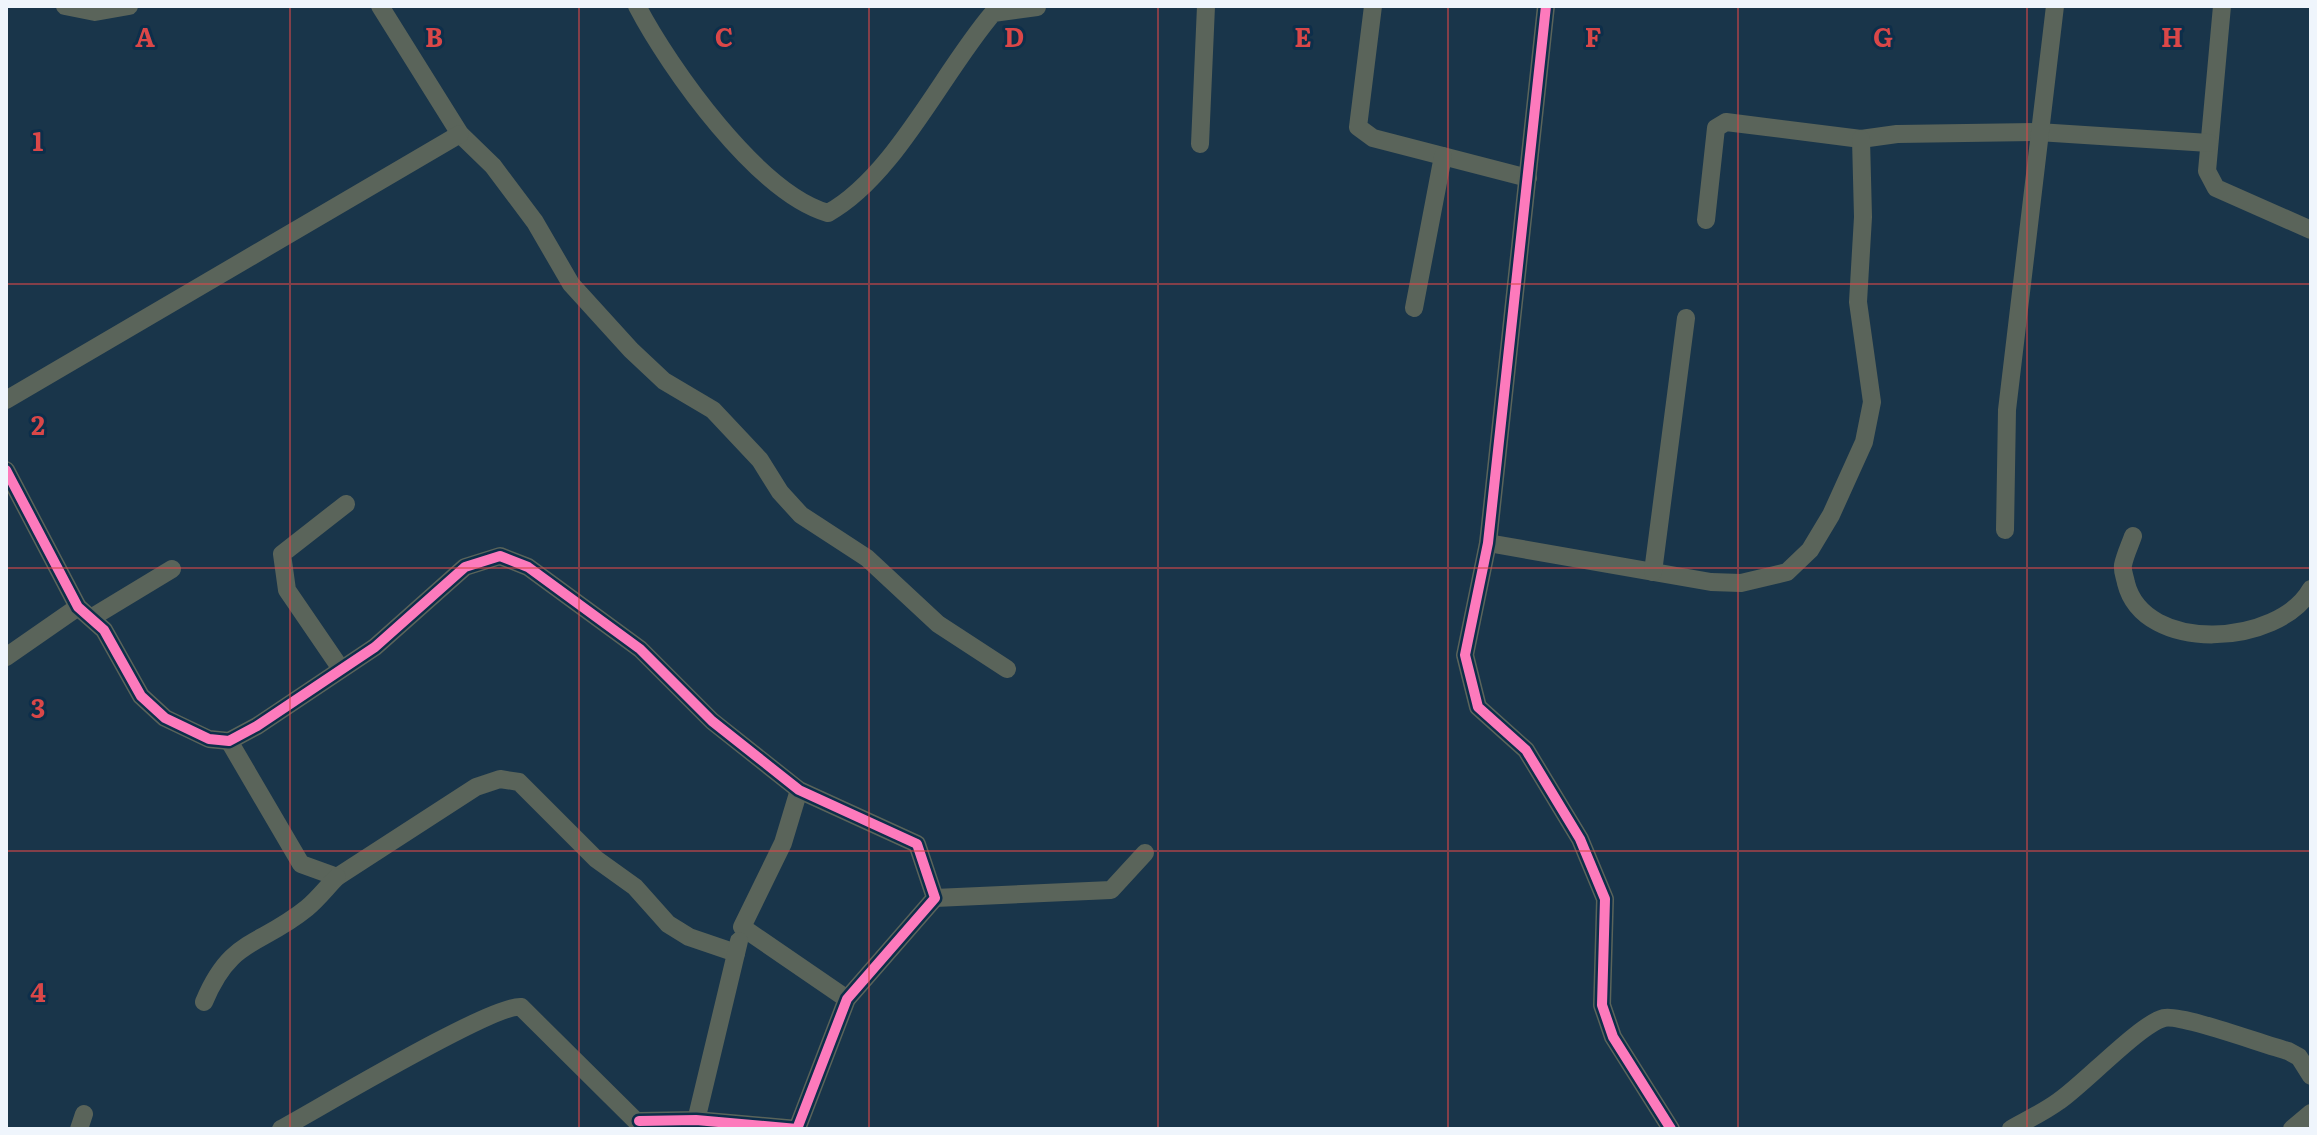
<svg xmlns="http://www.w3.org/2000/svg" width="2317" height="1135" viewBox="0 0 2317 1135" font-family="Literata,serif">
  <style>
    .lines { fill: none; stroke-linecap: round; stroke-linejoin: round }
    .street { stroke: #5a645a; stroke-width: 18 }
    .cycleway-casing { stroke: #0d2e4a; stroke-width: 15 }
    .cycleway { stroke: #fd7abc; stroke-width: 10 }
    .grid { fill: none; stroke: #da4748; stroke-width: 2; stroke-opacity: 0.55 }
    .grid-label { font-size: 26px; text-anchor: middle; font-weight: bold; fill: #da4748; stroke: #0d2e4a; stroke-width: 6; stroke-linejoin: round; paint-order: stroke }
  </style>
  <rect width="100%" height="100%" fill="#19354a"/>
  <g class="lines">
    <g class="street">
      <path d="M65 6 95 12 129 6"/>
      <path d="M380 6 460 134 493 166 535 222 571 284 631 350 664 381 713 410 760 460 780 492 801 515 867 558 938 624 1007 669"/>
      <path d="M637 6C670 69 758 193 828 213 895 176 943 71 993 13L1037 7"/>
      <path d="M1373 6 1358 127 1373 138 1528 178"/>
      <path d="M1546 6 1488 543 1465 655 1478 707 1526 750 1580 839 1605 899 1602 1005 1613 1037 1671 1129"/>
      <path d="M2222 6 2207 171 2216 188 2311 230"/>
      <path d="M1200 144 1206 6"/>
      <path d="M1706 220 1716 128 1726 122 1861 139 1897 134 2038 132 2209 143"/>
      <path d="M1414 308 1443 156"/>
      <path d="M6 400 460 134"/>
      <path d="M6 470 78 607 104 630 141 696 165 718 209 739 229 741 257 726 375 647 465 567 500 556 528 567 640 649 712 721 799 790 917 844 935 898 847 999 797 1129 696 1120 639 1121"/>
      <path d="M2005 530 2007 410 2055 6"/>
      <path d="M2133 536C2130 545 2125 555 2123 565 2122 571 2125 577 2126 583 2144 655 2279 646 2311 589"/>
      <path d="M1488 543 1711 582 1741 583 1787 572 1810 550 1831 515 1864 442 1872 402 1858 302 1863 217 1861 139"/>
      <path d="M1653 572 1686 318"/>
      <path d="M91 618 172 569"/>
      <path d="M6 657 78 607"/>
      <path d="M341 669 287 590 282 554 346 504"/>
      <path d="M229 741 301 864 337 877 476 787 500 779 519 782 596 859 635 887 668 924 689 937 736 953"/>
      <path d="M799 790 783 843 742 927 847 999"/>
      <path d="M935 898 1111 890 1145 853"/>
      <path d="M204 1002C231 937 259 947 307 908 318 899 327 887 337 877"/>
      <path d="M79 1129 84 1114"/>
      <path d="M281 1129C318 1109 494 1003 521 1007L644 1129"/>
      <path d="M694 1129 739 941"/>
      <path d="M2011 1129C2027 1120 2044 1112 2059 1101 2085 1083 2140 1024 2164 1018 2182 1014 2264 1045 2288 1051L2299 1057 2311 1076"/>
      <path d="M2292 1129 2311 1113"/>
    </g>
    <g class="cycleway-casing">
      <g id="cycleway">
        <path d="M1546 6 1488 543 1465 655 1478 707 1526 750 1580 839 1605 899 1602 1005 1613 1037 1671 1129"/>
        <path d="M6 470 78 607 104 630 141 696 165 718 209 739 229 741 257 726 375 647 465 567 500 556 528 567 640 649 712 721 799 790 917 844 935 898 847 999 797 1129 696 1120 639 1121"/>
      </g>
    </g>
    <use href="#cycleway" class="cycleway"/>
  </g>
  <path class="grid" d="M290 6V1129M579 6V1129M869 6V1129M1158 6V1129M1448 6V1129M1738 6V1129M2027 6V1129M6 284H2311M6 568H2311M6 851H2311"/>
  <g class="grid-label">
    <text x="145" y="47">A</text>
    <text x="434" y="47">B</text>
    <text x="724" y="47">C</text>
    <text x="1014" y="47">D</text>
    <text x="1303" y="47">E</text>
    <text x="1593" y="47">F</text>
    <text x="1883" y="47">G</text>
    <text x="2172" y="47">H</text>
    <text x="38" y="151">1</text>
    <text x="38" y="435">2</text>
    <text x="38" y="718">3</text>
    <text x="38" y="1002">4</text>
  </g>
  <rect width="2317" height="1135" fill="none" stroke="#eff5fc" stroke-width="16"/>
</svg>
